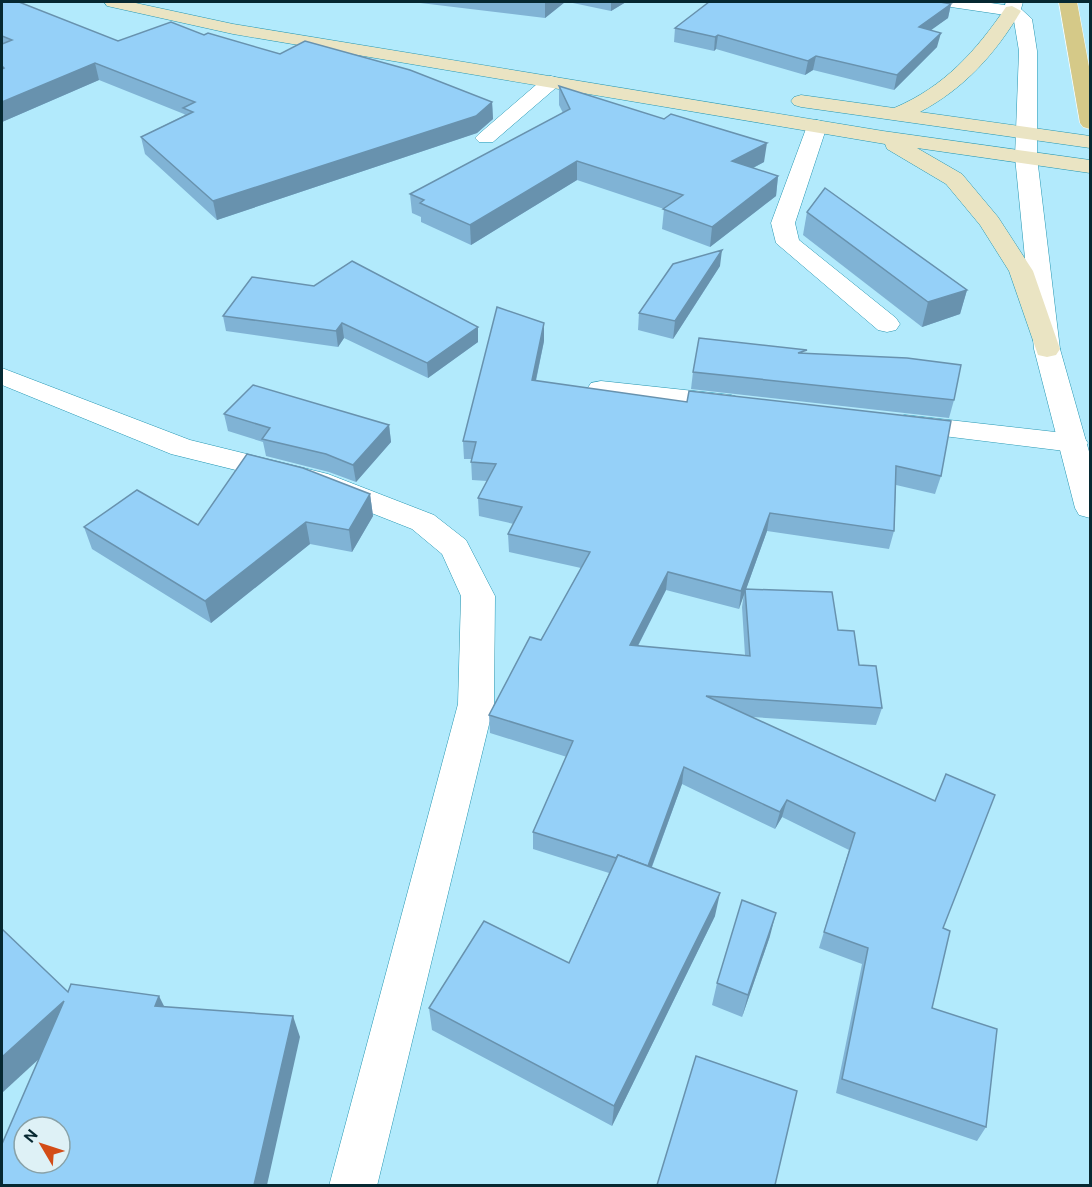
<svg xmlns="http://www.w3.org/2000/svg" width="1092" height="1187" viewBox="0 0 1092 1187" font-family="Ubuntu,sans-serif">
  <style>
    .lines { fill: none; stroke-linecap: round; stroke-linejoin: round }
    .minor-casing { stroke: #2596b1; stroke-width: 1 }
    .tertiary-casing { stroke: #2596b1; stroke-width: 1 }
    .secondary-casing { stroke: #2596b1; stroke-width: 1 }
    .primary-casing { stroke: #fff; stroke-width: 1 }
    .minor { fill: #fff; fill-rule: evenodd }
    .tertiary { fill: #fff; fill-rule: evenodd }
    .secondary { fill: #eae4c3; fill-rule: evenodd }
    .primary { fill: #d5c988; fill-rule: evenodd }
    .wall { fill: #80b3d5; fill-rule: evenodd }
    .shaded-wall { fill: #6892ae }
    .building { fill: #95d0f8; stroke: #6892ae; stroke-width: 1.5; fill-rule: evenodd }
  </style>
  <rect width="100%" height="100%" fill="#b2eafc"/>
  <g class="lines">
    <g class="minor-casing">
      <g id="minor">
        <path d="M943 2H984L1018 7 1021 11 1012 16 951 7 945 6Z"/>
        <path d="M551 76 558 78 561 82 558 86 493 142H479L475 138 479 134 544 78Z"/>
        <path d="M817 120 824 122 827 126 795 223 799 240 896 318 900 324 896 330 887 332 878 330 776 243 771 223 807 126 810 122Z"/>
        <path d="M2 368 190 440 328 474 434 515 466 540 495 596 494 704 377 1186H329L458 704 461 596 442 554 412 529 308 488 171 454 2 385Z"/>
        <path d="M601 381 731 395 741 398 745 404 741 410 731 413 591 395 587 389 591 383Z"/>
        <path d="M905 415 1073 434 1083 436 1088 443 1083 450 1073 452 895 430 891 424 895 418Z"/>
      </g>
    </g>
    <g class="tertiary-casing">
      <path id="tertiary" d="M1006 2H1023L1021 9 1032 19 1037 51V157L1060 349 1090 455V518L1079 515 1075 508 1034 349 1015 157 1019 51 1014 21 1003 11Z"/>
    </g>
    <g class="secondary-casing">
      <g id="secondary">
        <path d="M104 2H131L233 24 883 131 1090 160V173L917 148 962 174 998 217 1033 271 1060 349 1056 355 1047 357 1038 355 1009 271 980 225 946 184 887 149 885 144 233 34 107 6Z"/>
        <path d="M1012 6 1021 11C995 54 965 88 920 112L1090 136V148L801 107 794 105 791 101 794 97 801 95 894 108C944 87 976 51 1006 7Z"/>
      </g>
    </g>
    <g class="primary-casing">
      <path id="primary" d="M1059 2H1077L1090 72V129L1083 127 1080 123Z"/>
    </g>
    <use href="#minor" class="minor"/>
    <use href="#tertiary" class="tertiary"/>
    <use href="#secondary" class="secondary"/>
    <use href="#primary" class="primary"/>
  </g>
  <g class="wall">
    <path d="M2 2 118 41 204 35 280 54 492 102 493 119 477 133 217 220 145 154 141 137 185 115 184 114 99 80 2 122Z"/>
    <path d="M412 2H565L545 18Z"/>
    <path d="M568 2H626L611 11Z"/>
    <path d="M951 4 948 18 930 30 937 47 894 90 813 70 805 75 716 49 714 51 674 42 675 28Z"/>
    <path d="M559 86 764 162 753 168 778 176 776 196 710 247 662 229 664 209 577 180 471 245 421 222V217L412 213 410 194 563 113 559 105Z"/>
    <path d="M807 212 967 290 960 314 922 327 803 235Z"/>
    <path d="M720 266 673 339 638 330 639 313Z"/>
    <path d="M252 277 478 342 428 378 344 338 338 347 226 331 223 316Z"/>
    <path d="M544 341 536 381 941 476 935 494 896 485 894 531 889 549 767 531 746 589 838 630 859 665 882 708 876 725 752 717 943 928 932 1008 986 1127 977 1141 836 1093 862 964 819 948 849 850 782 817 775 829 682 784 652 867 715 916 612 1126 432 1030 429 1008 569 963 609 873 533 849V832L567 757 490 733 489 715 541 640 581 568 509 552 508 534 514 524 479 516 478 498 487 481 472 480 471 459H464L463 441ZM666 590 739 609 744 593 742 607 745 655 638 646Z"/>
    <path d="M806 353 954 400 949 418 691 389 693 372Z"/>
    <path d="M224 414 389 425 391 442 356 482 329 472 266 456 263 442 228 431Z"/>
    <path d="M370 494 373 516 352 552 310 544 211 623 92 549 84 527 198 525Z"/>
    <path d="M770 936 742 1017 712 1005 717 983Z"/>
  </g>
  <g class="shaded-wall">
    <path d="M546 2H565L545 18V3Z"/>
    <path d="M611 2H626L611 11Z"/>
    <path d="M951 4 948 18 916 41 919 27Z"/>
    <path d="M941 33 937 47 894 90 897 75Z"/>
    <path d="M718 35 716 49 714 51 715 37Z"/>
    <path d="M816 56 813 70 805 75 808 61Z"/>
    <path d="M95 63 99 80 2 122V102Z"/>
    <path d="M492 102 493 119 477 133 217 220 213 201Z"/>
    <path d="M767 143 764 162 730 180 732 161Z"/>
    <path d="M577 161V180L471 245 470 225Z"/>
    <path d="M778 176 776 196 710 247 712 227Z"/>
    <path d="M722 250 720 266 673 339 675 321Z"/>
    <path d="M967 290 960 314 922 327 928 302Z"/>
    <path d="M342 323 344 338 338 347 336 331Z"/>
    <path d="M544 323V341L532 398V380Z"/>
    <path d="M478 327V342L428 378 427 363Z"/>
    <path d="M389 425 391 442 356 482 353 465Z"/>
    <path d="M370 494 373 516 352 552 349 530Z"/>
    <path d="M770 513 767 531 739 609 741 591Z"/>
    <path d="M306 522 310 544 211 623 205 601Z"/>
    <path d="M668 572 666 590 629 663 630 645Z"/>
    <path d="M684 767 682 784 645 885 647 868Z"/>
    <path d="M787 800 782 817 775 829 780 812Z"/>
    <path d="M720 893 715 916 612 1126 614 1106Z"/>
    <path d="M776 913 770 936 742 1017 748 995Z"/>
    <path d="M159 996 170 1018 155 1006Z"/>
    <path d="M64 1001 78 1023 2 1093V1057Z"/>
    <path d="M293 1016 300 1037 267 1185H254Z"/>
  </g>
  <g class="building">
    <path d="M2 2H19L118 41 171 22 204 35 208 33 280 54 305 41 410 70 492 102 476 116 213 201 141 137 193 112 183 108 195 102 95 63 2 102V69L4 68 2 66V44L12 40 2 36Z"/>
    <path d="M709 2H940L951 4 919 27 941 33 897 75 816 56 808 61 718 35 715 37 675 28Z"/>
    <path d="M559 86 664 119 671 114 767 143 732 161 778 176 712 227 663 209 683 195 577 161 470 225 420 203 424 200 410 194 570 109Z"/>
    <path d="M825 188 967 290 928 302 807 212Z"/>
    <path d="M722 250 675 321 639 313 673 264Z"/>
    <path d="M352 261 478 327 427 363 342 323 336 331 223 316 252 277 314 286Z"/>
    <path d="M497 307 544 323 532 380 687 402 689 391 951 421 941 476 896 466 894 531 770 513 741 591 668 572 630 645 750 656 745 589 832 592 838 630 854 631 859 665 876 666 882 708 706 696 935 801 946 774 995 795 943 928 950 931 932 1008 997 1029 986 1127 842 1079 868 948 824 932 855 833 787 800 780 812 684 767 648 866 618 855 616 858 533 832 573 741 489 715 530 637 541 640 590 552 508 534 522 507 478 498 496 464 471 462 476 442 463 441Z"/>
    <path d="M699 338 807 350 798 353 907 358 961 365 954 400 693 372Z"/>
    <path d="M253 385 389 425 353 465 326 454 262 439 270 428 224 414Z"/>
    <path d="M247 454 303 468 370 494 349 530 306 522 205 601 84 527 137 490 198 525Z"/>
    <path d="M618 855 720 893 614 1106 429 1008 484 921 569 963Z"/>
    <path d="M742 900 776 913 748 995 717 983Z"/>
    <path d="M2 929 68 992 71 984 159 996 155 1006 293 1016 254 1185H2V1144L64 1001 2 1057ZM24 1127H60V1163H24Z"/>
    <path d="M696 1056 797 1091 775 1185H657Z"/>
  </g>
  <rect width="1092" height="1187" fill="none" stroke="#062831" stroke-width="6"/>
  <g transform="translate(42 1145) rotate(309)"><circle r="28" fill="#def1f6" stroke="#88a1a7" stroke-width="1.5"/>
  <path d="M0-4.5L10 22L0 15L-10 22Z" fill="#d34c17"/>
  <text y="-9" font-size="16" font-weight="bold" text-anchor="middle" fill="#062831">N</text>
  </g>
</svg>
